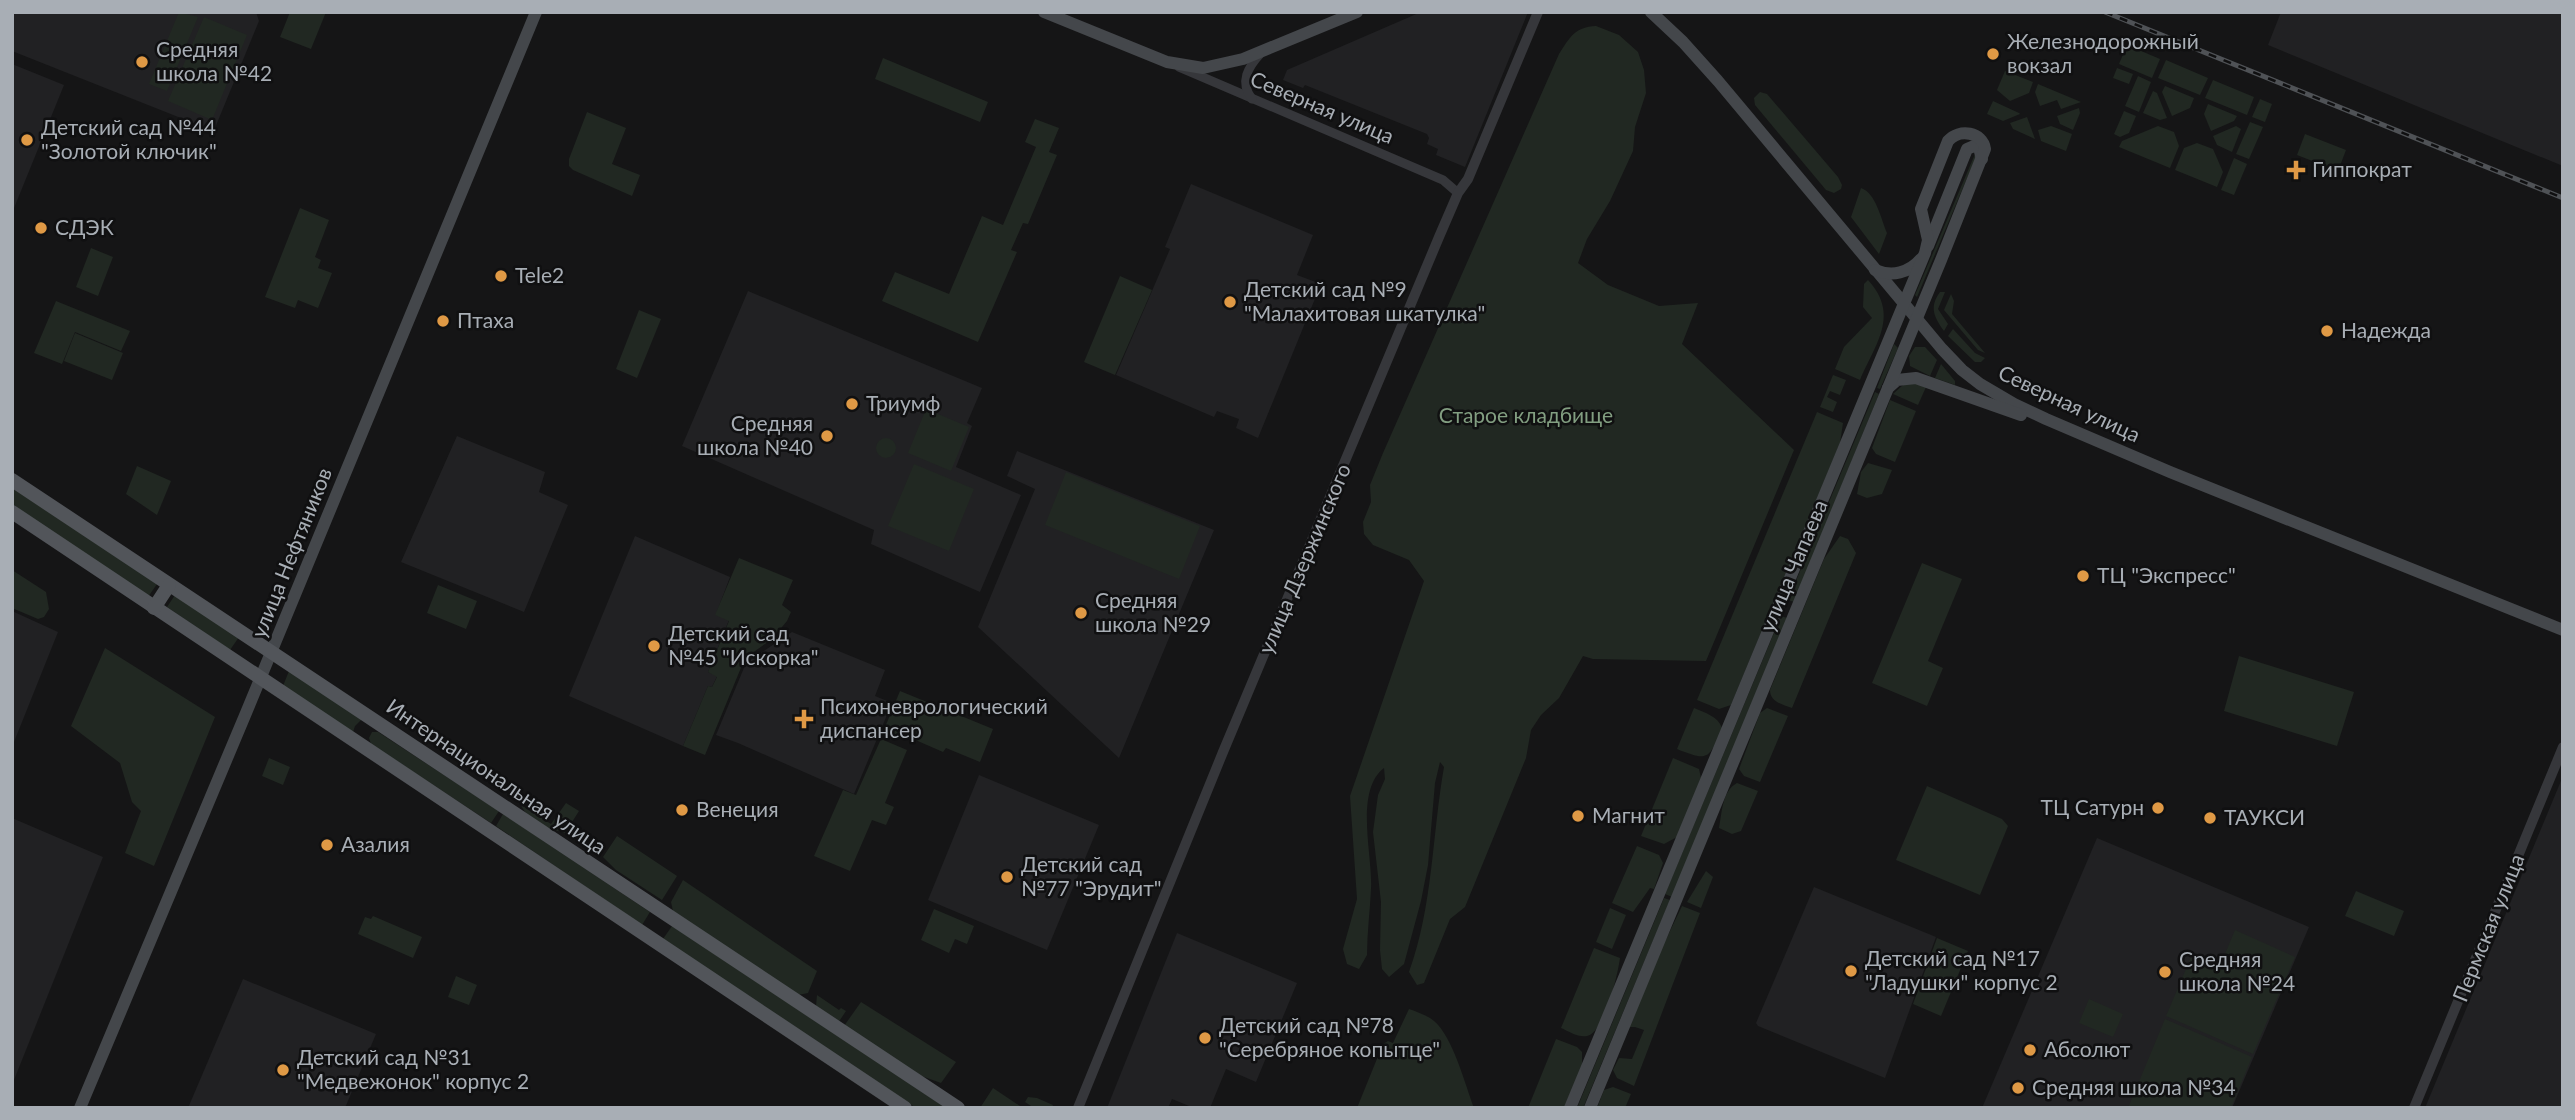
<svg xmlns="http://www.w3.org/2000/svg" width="2575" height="1120" viewBox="0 0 2575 1120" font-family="Lato,sans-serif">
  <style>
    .built { fill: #212123 }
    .green { fill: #212822 }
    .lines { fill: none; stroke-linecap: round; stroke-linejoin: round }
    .minor { stroke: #36373b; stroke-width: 9 }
    .tertiary { stroke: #36373b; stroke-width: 10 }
    .secondary { stroke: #44474b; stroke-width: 12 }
    .primary { stroke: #52555a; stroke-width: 14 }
    .rail-casing { stroke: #4f5256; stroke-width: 5 }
    .rail { stroke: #101011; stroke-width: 2.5; stroke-dasharray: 8; stroke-linecap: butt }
    .poi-dot { fill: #df9945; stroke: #101011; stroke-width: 2.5 }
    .labels { text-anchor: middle; stroke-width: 5; stroke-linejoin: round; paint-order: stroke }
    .poi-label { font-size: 21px; fill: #a8aeb5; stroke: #101011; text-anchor: start }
    .street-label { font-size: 21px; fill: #a8aeb5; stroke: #101011 }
    .park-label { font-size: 21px; fill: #829e81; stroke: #101011 }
  </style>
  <rect width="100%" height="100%" fill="#151516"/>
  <g class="built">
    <path d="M12 12H256L259 21 215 128 211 130 12 51Z"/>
    <path d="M1421 12H1528L1465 167 1436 155 1438 149 1427 144 1429 138 1427 134 1305 85 1303 88 1283 80 1287 70Z"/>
    <path d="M2281 12H2563V166L2268 45Z"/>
    <path d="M12 64 64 85 12 213Z"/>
    <path d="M1191 184 1313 235 1297 275 1321 284 1258 438 1236 428 1239 419 1217 411 1214 417 1116 375 1170 249 1165 247Z"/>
    <path d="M748 291 982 388 967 423 972 426 956 467 1021 495 980 592 871 544 874 530 682 446Z"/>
    <path d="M457 436 545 472 539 492 568 505 524 612 401 562Z"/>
    <path d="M1017 451 1214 530 1119 758 978 627 1035 489 1007 476Z"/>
    <path d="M635 536 730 577 716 614 729 620 708 672 717 676 712 687 708 686 683 746 569 696Z"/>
    <path d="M12 611 58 632 12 747Z"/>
    <path d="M792 632 885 670 875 696 892 703 854 794 738 743 716 735 746 663Z"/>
    <path d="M979 775 1099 825 1047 950 928 900Z"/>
    <path d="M2563 776V1108H2425Z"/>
    <path d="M12 818 103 857 12 1085Z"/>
    <path d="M2097 838 2309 927 2232 1108H1982Z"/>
    <path d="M1814 887 1936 937 1885 1078 1758 1026 1756 1023Z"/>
    <path d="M1177 933 1297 983 1256 1082 1226 1069 1210 1108H1194L1172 1099 1168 1108H1107Z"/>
    <path d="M243 979 376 1034 345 1108H188Z"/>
  </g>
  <g class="green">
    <path d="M179 12 198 17 167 91 149 84Z"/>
    <path d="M290 12H326L311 49 280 37Z"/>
    <path d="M204 17 247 35 212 120 168 101Z"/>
    <path d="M1596 26 1619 35 1638 52 1644 70 1646 93 1635 127 1633 151 1610 201 1587 239 1578 263 1608 285 1659 306 1698 303 1682 344 1794 450 1706 661 1593 659 1583 656 1559 698 1541 715 1531 730 1526 758 1465 907 1450 919 1424 983 1417 985 1409 972C1433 906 1432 835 1444 767L1440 762 1435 783 1428 865 1421 901 1404 964 1389 977 1382 969 1380 950 1381 902 1373 832 1378 795 1385 779 1384 768C1354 791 1373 856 1371 889 1370 911 1367 933 1367 955L1359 969 1347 964 1343 949 1357 899 1350 796 1424 581 1409 560 1373 545 1364 534 1363 522 1371 502 1370 485 1383 453 1559 54C1570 37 1575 27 1596 26Z"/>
    <path d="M2127 45 2160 59 2152 78 2119 64Z"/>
    <path d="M883 58 988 102 980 122 875 79Z"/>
    <path d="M2166 60 2208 78 2200 95 2158 78Z"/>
    <path d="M2117 68 2133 74 2129 84 2113 78Z"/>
    <path d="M2005 71 2033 82 2029 93 2010 101 1997 90Z"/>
    <path d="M2138 76 2151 82 2139 112 2125 106Z"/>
    <path d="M2213 80 2254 97 2247 115 2205 98Z"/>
    <path d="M2038 84 2081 102 2061 109 2057 100 2040 106 2035 92Z"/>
    <path d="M2165 86 2194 98 2190 108 2172 116 2162 92Z"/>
    <path d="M2153 91 2157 93 2167 118 2160 120 2143 113Z"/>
    <path d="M1760 92 1767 94 1838 177 1842 185 1841 189 1834 193 1826 190 1755 105 1754 98Z"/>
    <path d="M2260 99 2272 104 2265 122 2252 117Z"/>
    <path d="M1993 101 2019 113 2020 114 2003 121 1987 114Z"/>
    <path d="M2208 104 2237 116 2234 121 2211 131 2204 114Z"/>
    <path d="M2079 108 2080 113 2073 130 2060 124 2057 116Z"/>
    <path d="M2124 111 2136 116 2129 133 2120 137 2114 134Z"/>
    <path d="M587 112 626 128 612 164 640 175 632 196 573 170 569 166V159Z"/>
    <path d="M2027 117 2035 139 2013 129 2010 123Z"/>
    <path d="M1035 119 1059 128 1049 152 1057 155 1028 224 1023 223 1011 250 1017 252 978 342 882 301 895 272 949 294 982 216 1003 225 1036 147 1025 142Z"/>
    <path d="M2250 122 2263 127 2249 159 2236 154Z"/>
    <path d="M2051 126 2072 134 2066 151 2041 141 2038 130Z"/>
    <path d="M2158 126 2174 132 2179 146 2170 168 2119 147 2122 141Z"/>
    <path d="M2236 126 2241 129 2232 152 2217 145 2213 136Z"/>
    <path d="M2305 134 2346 150 2338 171 2297 155Z"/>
    <path d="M2197 143 2213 149 2223 172 2217 187 2175 170 2184 148Z"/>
    <path d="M1975 154 1976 157 1917 297 1915 295Z"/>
    <path d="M2234 158 2247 164 2234 195 2221 190Z"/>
    <path d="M1861 188C1876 193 1881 219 1887 233L1879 254 1851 217Z"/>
    <path d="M300 208 329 220 315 257 321 260 318 268 332 273 318 308 298 300 295 308 265 297Z"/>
    <path d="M91 248 113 257 98 296 76 287Z"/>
    <path d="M1120 276 1152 290 1115 375 1084 362Z"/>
    <path d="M1868 280C1900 315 1876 343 1860 380L1835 369 1844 347 1872 318 1863 307 1864 284Z"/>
    <path d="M1940 292H1945L1938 309 1948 324 1944 331C1934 317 1929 307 1940 292Z"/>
    <path d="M1951 294 1954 301 1952 314 1985 353 1978 350 1944 310Z"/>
    <path d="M56 301 130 331 121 351 75 332 62 364 34 353Z"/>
    <path d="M639 310 661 319 637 378 616 369Z"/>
    <path d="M1953 329 1975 353 1985 358 1981 362H1975L1948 336Z"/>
    <path d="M75 333 123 353 112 380 64 361Z"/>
    <path d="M1894 344 1898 348 1880 389 1877 388Z"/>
    <path d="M1915 347H1925L1937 360 1930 376 1910 366 1909 356Z"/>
    <path d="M1941 364 1955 381V385L1935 378Z"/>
    <path d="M1833 375 1846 380 1840 395 1830 391 1827 397 1837 402 1833 412 1820 407Z"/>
    <path d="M1914 383 1926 387 1918 405 1893 394 1903 385Z"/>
    <path d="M1875 392 1879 394 1794 602 1788 600Z"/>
    <path d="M1890 400 1916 411 1895 462 1876 454 1872 448Z"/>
    <path d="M926 409 969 427 951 471 908 453Z"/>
    <path d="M1817 412 1843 423 1840 443 1731 705 1719 709 1697 700Z"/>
    <circle cx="886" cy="448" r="10"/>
    <path d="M1868 463 1892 470 1882 494 1867 498 1857 494 1861 472Z"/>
    <path d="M914 464 974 489 949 551 888 526Z"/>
    <path d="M137 466 171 481 157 515 126 494Z"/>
    <path d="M1066 472 1200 526 1179 579 1045 525Z"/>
    <path d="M12 488 157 584 148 597 12 505Z"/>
    <path d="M1840 536 1848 539 1856 553 1792 708C1782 704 1770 702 1770 690L1824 559Z"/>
    <path d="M739 558 793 580 782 605 791 612 787 621 772 639 745 658 705 755 683 746 708 686 712 687 717 677 708 672 729 621 715 615Z"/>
    <path d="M1922 563 1962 579 1928 661 1943 668 1927 706 1872 683Z"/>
    <path d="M12 570 46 592 49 609 44 617 38 619 12 608Z"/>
    <path d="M438 585 477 601 466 629 427 613Z"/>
    <path d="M175 595 239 637 230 650 167 607Z"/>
    <path d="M1781 616 1787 618 1672 897 1665 894Z"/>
    <path d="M105 648 215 717 154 866 125 853 141 811 132 802 120 763 71 726Z"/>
    <path d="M2239 656 2354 692 2337 746 2224 711Z"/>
    <path d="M289 671 362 719 355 726 353 732 283 686Z"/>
    <path d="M900 691 993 729 980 762 946 748 943 752 904 735 901 739 883 732Z"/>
    <path d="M1694 708C1705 713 1718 716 1722 728 1709 759 1709 762 1677 749Z"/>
    <path d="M1767 708 1788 716 1760 782 1744 776 1739 769 1760 713Z"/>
    <path d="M372 732H378L499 811 491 823 371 744 369 738Z"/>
    <path d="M881 739 907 750 885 803 894 807 886 825 872 820 850 871 814 856 843 790 856 795Z"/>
    <path d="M269 758 290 767 283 785 262 776Z"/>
    <path d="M1673 758 1699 769 1701 778 1677 837 1664 844 1641 836Z"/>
    <path d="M1737 783 1758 791 1741 831 1732 834 1719 828C1722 813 1722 791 1737 783Z"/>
    <path d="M1927 786 2002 819 2008 826 1980 895 1896 860Z"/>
    <path d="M566 803 579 811 565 833C549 829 528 821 521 805L551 824Z"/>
    <path d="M503 814 650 912 642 925 496 826Z"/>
    <path d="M617 836 677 876 662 900 616 870 603 857Z"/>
    <path d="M1637 846 1659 855 1663 863 1654 889 1650 888 1633 912 1612 903Z"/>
    <path d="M1706 871 1713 877 1701 908 1687 902Z"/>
    <path d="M683 880 817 971 808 993 798 995 673 911 671 902Z"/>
    <path d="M2356 891 2404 911 2394 936 2345 916Z"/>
    <path d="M1664 898 1670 900 1583 1108H1577Z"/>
    <path d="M1682 906 1700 913 1634 1086 1617 1078 1613 1070 1619 1058 1632 1059 1644 1030 1635 1027H1624Z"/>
    <path d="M1610 908 1626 915 1612 949 1596 942Z"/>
    <path d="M934 909 974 926 967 944 955 939 949 953 921 940Z"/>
    <path d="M373 916 422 937 413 958 358 934 365 917 371 919Z"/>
    <path d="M672 926 946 1108H916L663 939Z"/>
    <path d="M2235 930 2295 957 2253 1054 2166 1016 2191 957 2219 968Z"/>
    <path d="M1937 938 1968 951 1941 1016 1913 1004Z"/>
    <path d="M1594 948 1620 958C1618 974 1604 1033 1587 1036 1579 1038 1568 1031 1561 1028Z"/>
    <path d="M456 976 477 985 469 1005 448 997Z"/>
    <path d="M817 995 839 1010 841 1008 846 1011 838 1023 816 1006Z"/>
    <path d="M2089 999 2123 1014 2113 1037 2079 1023Z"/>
    <path d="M861 1002 956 1062 941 1083 916 1074 844 1026Z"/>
    <path d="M1409 1009C1417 1012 1427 1015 1434 1021 1453 1037 1465 1084 1474 1108H1357L1383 1044 1388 1041 1393 1043Z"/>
    <path d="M2165 1019 2252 1057 2231 1108H2128Z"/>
    <path d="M1556 1039 1577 1047 1582 1052V1065L1564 1108H1528Z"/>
    <path d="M1613 1087 1631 1094 1625 1108H1597L1604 1090Z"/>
    <path d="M993 1088 1023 1108H980Z"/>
    <path d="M1028 1097 1037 1098 1053 1105 1052 1108H1034L1025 1102Z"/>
  </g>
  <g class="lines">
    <g class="minor">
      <path d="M1179 67 1443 180 1458 193"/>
      <path d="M1252 99C1239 82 1248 67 1261 53"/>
    </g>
    <g class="tertiary">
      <path d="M1078 1108 1223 752 1439 237 1458 193 1468 179 1538 12"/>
      <path d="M2414 1108 2563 747"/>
    </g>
    <g class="secondary">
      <path d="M1044 12 1167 62 1203 68 1243 59 1357 12"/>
      <path d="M1651 12 1683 42 1718 81 1942 349 1962 370 1980 384 2014 404 2046 419 2170 472 2563 630"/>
      <path d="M1928 246 1967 149 1974 146 1979 148 1982 159"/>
      <path d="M1875 270C1892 277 1909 273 1921 259"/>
      <path d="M1888 388 1897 380 1916 378 2021 415"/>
      <path d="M80 1108 246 713 536 12"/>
      <path d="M1570 1108 1925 253 1928 240 1921 209 1948 141C1959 128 1983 132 1985 149L1941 260 1590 1108"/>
    </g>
    <g class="primary">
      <path d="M12 480 958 1108"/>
      <path d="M12 512 905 1108"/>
      <path d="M154 608 169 585"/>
    </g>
    <g class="rail-casing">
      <path id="rail" d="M2105 12 2563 198"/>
    </g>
    <use href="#rail" class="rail"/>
  </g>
  <g class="poi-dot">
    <circle cx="1993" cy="54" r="7"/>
    <circle cx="142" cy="62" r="7"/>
    <circle cx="27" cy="140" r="7"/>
    <path d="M2292.5 159.5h7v7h7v7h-7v7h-7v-7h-7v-7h7z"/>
    <circle cx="41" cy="228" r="7"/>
    <circle cx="501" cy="276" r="7"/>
    <circle cx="1230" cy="302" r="7"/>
    <circle cx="443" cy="321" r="7"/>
    <circle cx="2327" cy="331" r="7"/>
    <circle cx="852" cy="404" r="7"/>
    <circle cx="827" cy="436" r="7"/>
    <circle cx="2083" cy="576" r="7"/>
    <circle cx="1081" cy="613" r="7"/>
    <circle cx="654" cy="646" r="7"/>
    <path d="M800.5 708.5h7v7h7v7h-7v7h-7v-7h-7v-7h7z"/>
    <circle cx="2158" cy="808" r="7"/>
    <circle cx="682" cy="810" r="7"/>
    <circle cx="1578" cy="816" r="7"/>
    <circle cx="2210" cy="818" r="7"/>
    <circle cx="327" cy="845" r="7"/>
    <circle cx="1007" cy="877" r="7"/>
    <circle cx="1851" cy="971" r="7"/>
    <circle cx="2165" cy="972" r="7"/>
    <circle cx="1205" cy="1038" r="7"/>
    <circle cx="2030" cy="1050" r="7"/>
    <circle cx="283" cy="1070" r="7"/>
    <circle cx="2018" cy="1088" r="7"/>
  </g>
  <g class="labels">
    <g class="poi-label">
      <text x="2007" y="49">Железнодорожный<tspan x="2007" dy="24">вокзал</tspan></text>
      <text x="156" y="57">Средняя<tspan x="156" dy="24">школа №42</tspan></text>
      <text x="41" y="135">Детский сад №44<tspan x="41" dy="24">"Золотой ключик"</tspan></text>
      <text x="2312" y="177">Гиппократ</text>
      <text x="55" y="235">СДЭК</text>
      <text x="515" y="283">Tele2</text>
      <text x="1244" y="297">Детский сад №9<tspan x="1244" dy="24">"Малахитовая шкатулка"</tspan></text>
      <text x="457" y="328">Птаха</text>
      <text x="2341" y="338">Надежда</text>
      <text x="866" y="411">Триумф</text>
      <text x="813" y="431" text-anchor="end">Средняя<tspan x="813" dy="24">школа №40</tspan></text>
      <text x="2097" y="583">ТЦ "Экспресс"</text>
      <text x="1095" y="608">Средняя<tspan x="1095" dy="24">школа №29</tspan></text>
      <text x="668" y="641">Детский сад<tspan x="668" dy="24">№45 "Искорка"</tspan></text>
      <text x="820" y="714">Психоневрологический<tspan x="820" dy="24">диспансер</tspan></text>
      <text x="2144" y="815" text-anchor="end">ТЦ Сатурн</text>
      <text x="696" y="817">Венеция</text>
      <text x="1592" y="823">Магнит</text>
      <text x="2224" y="825">ТАУКСИ</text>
      <text x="341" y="852">Азалия</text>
      <text x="1021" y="872">Детский сад<tspan x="1021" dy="24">№77 "Эрудит"</tspan></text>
      <text x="1865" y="966">Детский сад №17<tspan x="1865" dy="24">"Ладушки" корпус 2</tspan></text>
      <text x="2179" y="967">Средняя<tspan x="2179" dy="24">школа №24</tspan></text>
      <text x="1219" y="1033">Детский сад №78<tspan x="1219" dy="24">"Серебряное копытце"</tspan></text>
      <text x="2044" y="1057">Абсолют</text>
      <text x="297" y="1065">Детский сад №31<tspan x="297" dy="24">"Медвежонок" корпус 2</tspan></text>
      <text x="2032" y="1095">Средняя школа №34</text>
    </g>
    <g class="street-label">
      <text transform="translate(1322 108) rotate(23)" y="7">Северная улица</text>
      <text transform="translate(2069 404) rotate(25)" y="7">Северная улица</text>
      <text transform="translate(292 553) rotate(-68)" y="7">улица Нефтяников</text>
      <text transform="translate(1305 559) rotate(-67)" y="7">улица Дзержинского</text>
      <text transform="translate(1794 566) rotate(-67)" y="7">улица Чапаева</text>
      <text transform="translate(496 777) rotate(34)" y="7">Интернациональная улица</text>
      <text transform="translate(2489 928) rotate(-68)" y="7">Пермская улица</text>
    </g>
    <g class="park-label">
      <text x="1526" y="423">Старое кладбище</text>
    </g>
  </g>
  <rect width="2575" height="1120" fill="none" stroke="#a8aeb5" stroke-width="28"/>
</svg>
